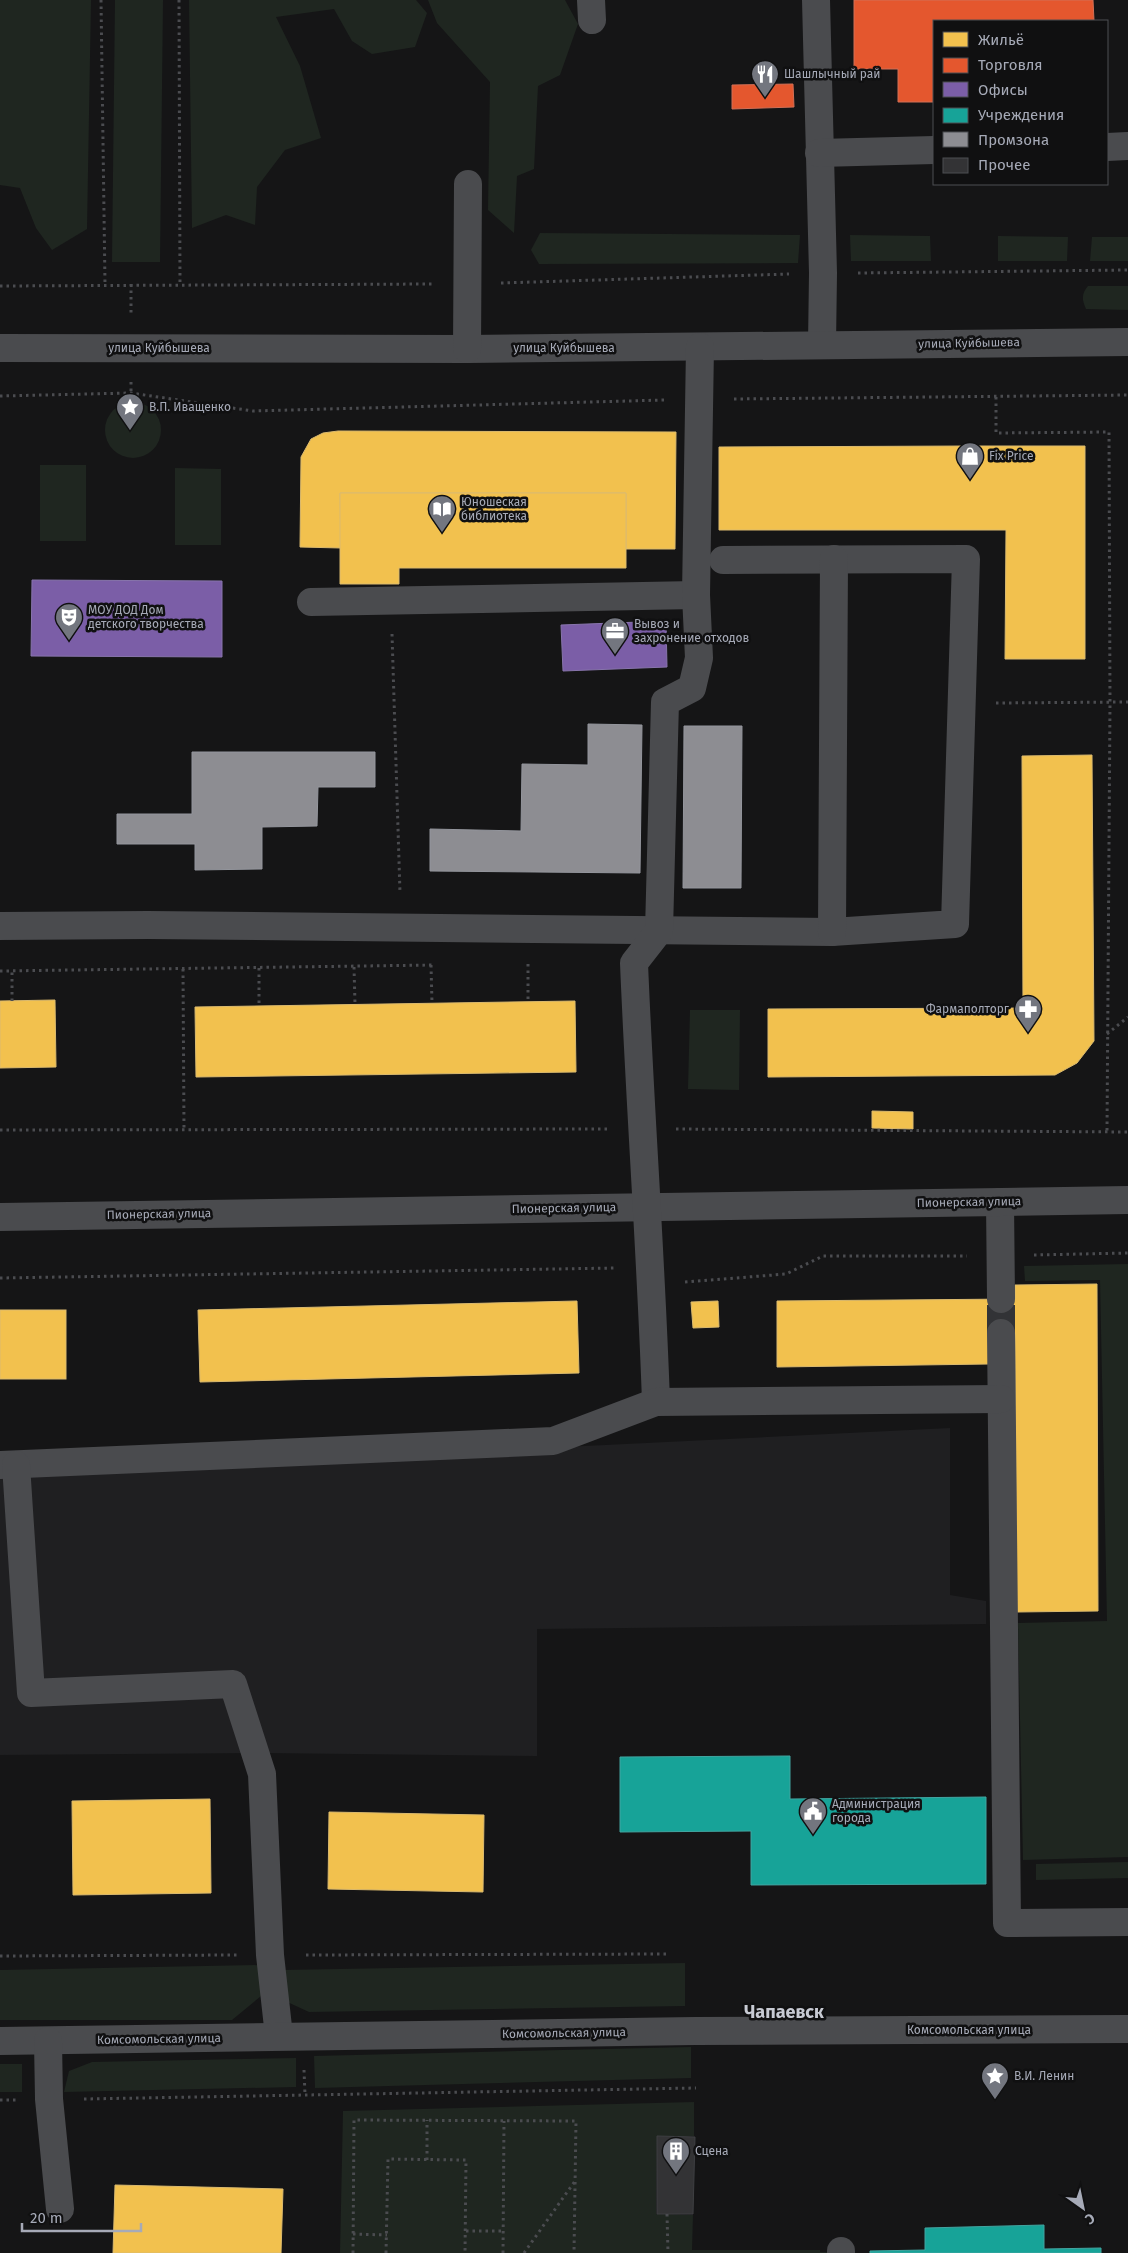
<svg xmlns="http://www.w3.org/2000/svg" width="1128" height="2253" viewBox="0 0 1128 2253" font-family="'Fira Sans',sans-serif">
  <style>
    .built { fill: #1f1f21 }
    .green { fill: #1f2620 }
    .homes { fill: #f2c14e; stroke: #dbba6e }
    .shops { fill: #e4572e; stroke: #d17057 }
    .offices { fill: #7b5ea7; stroke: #8875ac }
    .public { fill: #17a398; stroke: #42a5a1 }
    .industry { fill: #8d8d92; stroke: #94969d }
    .building { fill: #333335; stroke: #3e3f42 }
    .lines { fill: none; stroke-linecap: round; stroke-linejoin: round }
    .minor-tunnel { stroke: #323336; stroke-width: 28; stroke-dasharray: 28 14; stroke-linecap: butt }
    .path { stroke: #4b4c50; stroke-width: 3; stroke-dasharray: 2.5 4; stroke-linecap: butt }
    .minor { stroke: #4a4b4e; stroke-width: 28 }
    .labels { text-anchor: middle; stroke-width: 5; stroke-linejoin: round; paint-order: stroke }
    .poi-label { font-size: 12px; fill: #a6aab7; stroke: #101011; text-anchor: start }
    .street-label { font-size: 12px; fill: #a6aab7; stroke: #101011 }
    .district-label { font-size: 18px; font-weight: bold; fill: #c7cad3; stroke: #101011 }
  </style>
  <rect width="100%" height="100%" fill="#151516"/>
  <path class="built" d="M950 1428V1595L986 1601V1624L537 1629V1756L263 1753 0 1755V1475Z"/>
  <g class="green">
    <path d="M0 0H91L87 229 52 250 36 228 20 188 0 185Z"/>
    <path d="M115 0H163L160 262H112Z"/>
    <path d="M189 0H416L427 13 415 47 372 54 352 41 334 9 276 17 300 66 321 138 285 150 257 187 255 225 226 215 192 228Z"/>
    <path d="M428 0H565L578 24 560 75 538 86 534 169 517 176 514 233 488 210 490 82 437 23Z"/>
    <path d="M540 233 800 235 798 263 539 264 531 250Z"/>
    <path d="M850 235 930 236 931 261H851Z"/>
    <path d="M998 236 1068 237 1067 261H998Z"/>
    <path d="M1092 237H1128V261H1090Z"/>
    <path d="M1088 286H1128V310L1086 309C1082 300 1081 294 1088 286Z"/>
    <circle cx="133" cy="430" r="28"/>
    <rect x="40" y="465" width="46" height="76"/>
    <path d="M175 468 221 469V545H175Z"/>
    <path d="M690 1010H740L739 1090 688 1089Z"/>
    <path d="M1128 1264V1857L1023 1860 1018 1623 1107 1621 1100 1280 1025 1281 1024 1266Z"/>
    <path d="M1128 1862V1878L1036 1880V1864Z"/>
    <path d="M685 1963V2006L309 2012 283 2000 282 1970Z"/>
    <path d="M261 1965V1996L232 2020H0V1970Z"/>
    <path d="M691 2047V2078L315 2088 314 2056Z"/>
    <path d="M296 2058V2087L64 2092 69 2071 92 2062Z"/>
    <rect x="0" y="2064" width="22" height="28"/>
    <path d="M694 2102V2136H657L656 2214 693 2215 692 2250H820V2252L860 2253H340L343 2111Z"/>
  </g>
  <g class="homes">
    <path d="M338 431 676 432 675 549H626V493H340L341 548 300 547 301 457 311 439 323 433Z"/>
    <path d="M968 446H1085V659H1005L1006 530H719V447Z"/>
    <path d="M340 493H626V568H399V584H340Z"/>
    <path d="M1092 755 1094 1041 1077 1063 1055 1075 768 1077V1009L1023 1008 1022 756Z"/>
    <path d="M55 1000 56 1067 0 1068V1001Z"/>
    <path d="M575 1001 576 1072 196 1077 195 1007Z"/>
    <path d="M872 1111 913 1112V1129L872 1128Z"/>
    <path d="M1097 1284 1098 1611 1017 1612 1015 1333 989 1334V1364L777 1367V1301L1015 1299V1285Z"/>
    <path d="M577 1301 579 1373 200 1382 198 1310Z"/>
    <path d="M718 1301 719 1327 693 1328 691 1302Z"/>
    <rect x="0" y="1310" width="66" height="69"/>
    <path d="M210 1799 211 1893 73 1895 72 1801Z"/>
    <path d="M329 1812 484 1815 483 1892 328 1889Z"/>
    <path d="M115 2185 283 2189 281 2253H113Z"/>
  </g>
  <g class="shops">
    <path d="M854 0H1093L1094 21H934V102H898V69H854Z"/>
    <path d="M793 84 794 107 732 109V85Z"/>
  </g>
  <g class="offices">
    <path d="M32 580 222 581V657L31 656Z"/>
    <path d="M666 621 667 667 563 671 561 625Z"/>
  </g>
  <g class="public">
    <path d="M790 1756V1799L986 1797V1884L751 1885V1831L620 1832V1757Z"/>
    <path d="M1044 2225V2249L1101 2248V2253H870V2251L925 2250V2228Z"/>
  </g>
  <g class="industry">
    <path d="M588 724 642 725 640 873 430 871V829L521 831 522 764 588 765Z"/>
    <path d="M684 726H742L741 888H683Z"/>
    <path d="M192 752H375V787H318L317 826 262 827V869L195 870V844H117V814H192Z"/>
  </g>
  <path class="building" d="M657 2136 695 2137 693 2214H657Z"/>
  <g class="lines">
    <path class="minor-tunnel" d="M1001 1333V1299"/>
    <g class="path">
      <path d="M101 0 105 284"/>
      <path d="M179 0 180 284"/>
      <path d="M858 273 1128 270"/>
      <path d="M501 283 789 274"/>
      <path d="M131 284V314"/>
      <path d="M0 286 432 284"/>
      <path d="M131 382V419"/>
      <path d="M0 396 131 393 253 411 665 400"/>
      <path d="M996 397V433L1109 432 1110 702 1107 1131"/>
      <path d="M734 399 1128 395"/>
      <path d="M392 634 400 893"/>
      <path d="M996 703 1128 702"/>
      <path d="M528 964V1001"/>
      <path d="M431 965 432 1003"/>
      <path d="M354 967 355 1004"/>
      <path d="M259 968V1006"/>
      <path d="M183 969 184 1130"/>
      <path d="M0 971 434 965"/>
      <path d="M12 1001V971"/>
      <path d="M1107 1034 1128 1017"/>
      <path d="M676 1129 1128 1132"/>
      <path d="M0 1130 607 1129"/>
      <path d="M1034 1255 1128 1253"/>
      <path d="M0 1278 616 1268"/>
      <path d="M685 1282 786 1274 823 1256H967"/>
      <path d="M306 1955 668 1954"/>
      <path d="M0 1956 237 1955"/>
      <path d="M304 2070 305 2095"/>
      <path d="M84 2099 696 2088"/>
      <path d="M0 2100H16"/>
      <path d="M427 2160V2120"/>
      <path d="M667 2214 668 2253"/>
      <path d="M466 2231H503"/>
      <path d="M353 2234 387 2235"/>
      <path d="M353 2253 354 2120 576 2121 574 2253"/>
      <path d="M386 2253 388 2159 466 2160 465 2253"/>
      <path d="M503 2253 504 2121"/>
      <path d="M524 2253 575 2181"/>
    </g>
    <g class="minor">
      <path d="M591 0 592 20"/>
      <path d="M816 0 823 273 822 345"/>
      <path d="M1107 147 1128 146"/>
      <path d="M819 153 934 150"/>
      <path d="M0 348 467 349 1128 342"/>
      <path d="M467 349 468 184"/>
      <path d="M311 602 696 595"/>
      <path d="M0 926 148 925 832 932 955 924 966 559 723 560"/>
      <path d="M832 932 834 559"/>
      <path d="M1000 1202 1001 1299"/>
      <path d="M0 1217 1128 1200"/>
      <path d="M1001 1333 1007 1923 1128 1922"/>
      <path d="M656 1402C651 1255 640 1109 634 963L659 931 665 702 692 688 699 658 696 595 700 347"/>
      <path d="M0 1465 553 1441 656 1402 1001 1399"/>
      <path d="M16 1465 31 1693 233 1684 262 1774 270 1955 279 2036"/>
      <path d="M0 2041 695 2031 1128 2029"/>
      <path d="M48 2041 49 2099 60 2209"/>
      <path d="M841 2251V2253"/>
    </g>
  </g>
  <defs>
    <g id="restaurant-pin" transform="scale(1.4375)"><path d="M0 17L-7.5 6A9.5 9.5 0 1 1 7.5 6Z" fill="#73767f" stroke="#101011"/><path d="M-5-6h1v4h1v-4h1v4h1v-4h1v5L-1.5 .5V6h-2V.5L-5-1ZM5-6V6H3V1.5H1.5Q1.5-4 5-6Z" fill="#fff"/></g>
    <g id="sight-pin" transform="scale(1.4375)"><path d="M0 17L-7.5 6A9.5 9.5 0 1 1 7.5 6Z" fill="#73767f" stroke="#101011"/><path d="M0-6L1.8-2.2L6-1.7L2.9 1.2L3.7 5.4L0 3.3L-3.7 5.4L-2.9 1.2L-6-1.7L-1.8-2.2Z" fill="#fff"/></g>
    <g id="shop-pin" transform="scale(1.4375)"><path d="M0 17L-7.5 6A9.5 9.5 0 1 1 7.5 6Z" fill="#73767f" stroke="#101011"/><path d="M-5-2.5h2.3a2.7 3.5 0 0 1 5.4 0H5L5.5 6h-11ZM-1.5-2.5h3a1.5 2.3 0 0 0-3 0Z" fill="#fff"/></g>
    <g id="library-pin" transform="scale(1.4375)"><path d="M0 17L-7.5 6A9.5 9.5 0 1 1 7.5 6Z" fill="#73767f" stroke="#101011"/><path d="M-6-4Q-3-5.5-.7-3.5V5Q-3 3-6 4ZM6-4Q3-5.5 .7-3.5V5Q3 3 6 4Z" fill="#fff"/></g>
    <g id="theatre-pin" transform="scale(1.4375)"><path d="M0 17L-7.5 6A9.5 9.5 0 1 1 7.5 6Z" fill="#73767f" stroke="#101011"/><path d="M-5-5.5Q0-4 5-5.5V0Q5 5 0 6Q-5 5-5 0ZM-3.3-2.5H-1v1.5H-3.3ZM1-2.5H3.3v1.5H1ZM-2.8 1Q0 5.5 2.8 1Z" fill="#fff"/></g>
    <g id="office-pin" transform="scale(1.4375)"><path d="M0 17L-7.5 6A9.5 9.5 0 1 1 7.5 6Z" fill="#73767f" stroke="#101011"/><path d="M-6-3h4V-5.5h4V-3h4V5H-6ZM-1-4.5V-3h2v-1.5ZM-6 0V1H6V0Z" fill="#fff"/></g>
    <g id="pharmacy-pin" transform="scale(1.4375)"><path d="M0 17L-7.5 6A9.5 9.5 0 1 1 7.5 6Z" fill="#73767f" stroke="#101011"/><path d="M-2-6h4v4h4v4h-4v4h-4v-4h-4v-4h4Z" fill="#fff"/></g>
    <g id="civic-pin" transform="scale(1.4375)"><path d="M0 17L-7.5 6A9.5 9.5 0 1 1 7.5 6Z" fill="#73767f" stroke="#101011"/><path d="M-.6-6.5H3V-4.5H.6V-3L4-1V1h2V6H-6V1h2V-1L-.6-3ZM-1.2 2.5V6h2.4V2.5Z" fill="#fff"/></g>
    <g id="building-pin" transform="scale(1.4375)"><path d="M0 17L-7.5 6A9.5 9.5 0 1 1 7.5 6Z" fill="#73767f" stroke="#101011"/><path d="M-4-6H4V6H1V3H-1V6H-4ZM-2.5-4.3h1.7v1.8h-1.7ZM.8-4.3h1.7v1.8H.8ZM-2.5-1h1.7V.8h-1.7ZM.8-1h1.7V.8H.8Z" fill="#fff"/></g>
  </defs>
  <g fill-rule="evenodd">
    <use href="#restaurant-pin" x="765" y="74"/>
    <use href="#sight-pin" x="130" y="407"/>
    <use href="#shop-pin" x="970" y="456"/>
    <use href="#library-pin" x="442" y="509"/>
    <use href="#theatre-pin" x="69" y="617"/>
    <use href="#office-pin" x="615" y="631"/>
    <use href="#pharmacy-pin" x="1028" y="1009"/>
    <use href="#civic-pin" x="813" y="1811"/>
    <use href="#sight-pin" x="995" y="2076"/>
    <use href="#building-pin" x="676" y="2151"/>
  </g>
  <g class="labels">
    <g class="poi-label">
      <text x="784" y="78">Шашлычный рай</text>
      <text x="149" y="411">В.П. Иващенко</text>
      <text x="989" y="460">Fix Price</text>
      <text x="461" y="506">Юношеская<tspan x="461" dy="14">библиотека</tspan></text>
      <text x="88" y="614">МОУ ДОД Дом<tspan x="88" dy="14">детского творчества</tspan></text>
      <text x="634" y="628">Вывоз и<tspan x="634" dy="14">захронение отходов</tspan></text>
      <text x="1009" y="1013" text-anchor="end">Фармаполторг</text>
      <text x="832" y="1808">Администрация<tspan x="832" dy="14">города</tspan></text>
      <text x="1014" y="2080">В.И. Ленин</text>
      <text x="695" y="2155">Сцена</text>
    </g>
    <g class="street-label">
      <text transform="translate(969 343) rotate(-1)" y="4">улица Куйбышева</text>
      <text x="159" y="352">улица Куйбышева</text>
      <text x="564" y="352">улица Куйбышева</text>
      <text transform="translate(969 1202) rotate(-1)" y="4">Пионерская улица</text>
      <text transform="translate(564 1208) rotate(-1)" y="4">Пионерская улица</text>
      <text transform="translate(159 1214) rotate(-1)" y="4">Пионерская улица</text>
      <text x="969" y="2034">Комсомольская улица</text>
      <text transform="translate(564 2033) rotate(-1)" y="4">Комсомольская улица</text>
      <text transform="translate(159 2039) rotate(-1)" y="4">Комсомольская улица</text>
    </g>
    <g class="district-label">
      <text x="784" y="2018">Чапаевск</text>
    </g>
  </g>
  <rect x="933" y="20" width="175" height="165" fill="#101011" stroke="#4c4e53"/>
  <rect x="943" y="32" width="25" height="15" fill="#f2c14e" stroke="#4c4e53"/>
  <text x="978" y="45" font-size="15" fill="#a6aab7">Жильё</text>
  <rect x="943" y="58" width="25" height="15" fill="#e4572e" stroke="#4c4e53"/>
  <text x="978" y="70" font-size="15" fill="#a6aab7">Торговля</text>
  <rect x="943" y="82" width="25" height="15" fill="#7b5ea7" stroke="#4c4e53"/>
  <text x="978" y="95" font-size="15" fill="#a6aab7">Офисы</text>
  <rect x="943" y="108" width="25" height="15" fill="#17a398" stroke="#4c4e53"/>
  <text x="978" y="120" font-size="15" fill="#a6aab7">Учреждения</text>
  <rect x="943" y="132" width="25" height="15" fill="#8d8d92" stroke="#4c4e53"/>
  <text x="978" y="145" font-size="15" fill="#a6aab7">Промзона</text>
  <rect x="943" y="158" width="25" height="15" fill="#333335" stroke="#4c4e53"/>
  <text x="978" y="170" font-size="15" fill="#a6aab7">Прочее</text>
  <g transform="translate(1083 2208) rotate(147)" stroke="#101011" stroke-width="4" paint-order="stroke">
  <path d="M0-4L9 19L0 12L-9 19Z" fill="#a6aab7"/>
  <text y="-8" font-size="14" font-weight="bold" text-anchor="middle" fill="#a6aab7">С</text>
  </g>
  <path d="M22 2223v8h119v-8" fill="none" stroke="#a6aab7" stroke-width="2.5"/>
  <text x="30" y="2223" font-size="15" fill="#a6aab7" stroke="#101011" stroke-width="4" paint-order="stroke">20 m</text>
</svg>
